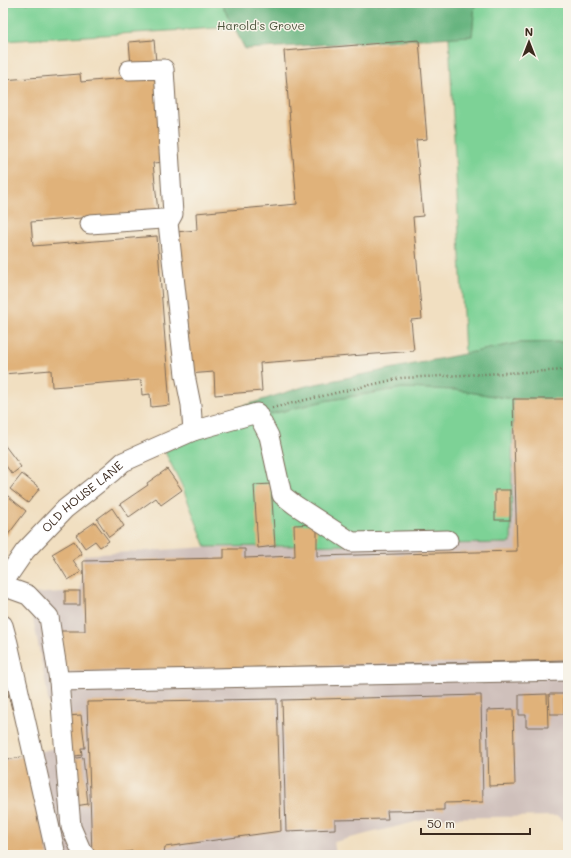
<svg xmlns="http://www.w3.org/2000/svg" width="571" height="858" viewBox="0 0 571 858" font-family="Mali,sans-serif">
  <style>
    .industrial { fill: #cfc0bb }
    .green { fill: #7dd296; stroke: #5c7e5a }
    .forest { fill: #66b47f; stroke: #506f4e }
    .building { fill: #e0b27a }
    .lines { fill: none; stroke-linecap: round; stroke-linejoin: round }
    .minor-casing { stroke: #7b6957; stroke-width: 21 }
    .path { stroke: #7b6957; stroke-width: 2.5; stroke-dasharray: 1 3; stroke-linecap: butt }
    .minor { stroke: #fff; stroke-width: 19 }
    .labels { text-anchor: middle; stroke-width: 3; stroke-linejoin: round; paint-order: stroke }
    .park-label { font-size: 12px; fill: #4c543c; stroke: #f7f3e8 }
    .street-label { font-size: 12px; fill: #3b2a1e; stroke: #f7f3e8 }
  </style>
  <rect width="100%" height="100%" fill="#f7f3e8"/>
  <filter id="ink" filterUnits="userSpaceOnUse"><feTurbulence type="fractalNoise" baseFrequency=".025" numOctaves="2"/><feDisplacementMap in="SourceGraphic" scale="8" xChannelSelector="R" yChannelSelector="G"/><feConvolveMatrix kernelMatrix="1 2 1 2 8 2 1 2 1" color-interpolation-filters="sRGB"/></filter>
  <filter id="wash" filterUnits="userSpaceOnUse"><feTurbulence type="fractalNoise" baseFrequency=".012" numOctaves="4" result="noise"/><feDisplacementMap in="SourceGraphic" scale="16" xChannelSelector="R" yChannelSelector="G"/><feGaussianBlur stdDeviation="0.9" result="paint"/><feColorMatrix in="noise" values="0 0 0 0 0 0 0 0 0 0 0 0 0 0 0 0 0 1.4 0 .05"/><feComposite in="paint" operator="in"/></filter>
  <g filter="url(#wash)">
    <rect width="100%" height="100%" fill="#f1dfc1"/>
    <path class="industrial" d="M513 399 568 402V823L557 816 431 818 334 842 336 855H3V760L55 748 45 679 28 594 80 591 84 555 206 547 511 543Z"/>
    <g class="green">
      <path d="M3 3H221L234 27 3 41Z"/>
      <path d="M475 3H568V342L518 343 465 354 449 37 472 36Z"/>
      <path d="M403 388 456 390 513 399 511 543 206 547 182 486 165 452 193 437 259 417 324 401Z"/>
    </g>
    <g class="forest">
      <path d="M221 3H475L472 36 245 49Z"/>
      <path d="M568 342V402L513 399 456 390 403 388 324 401 259 417 188 429 224 412 306 386 518 343Z"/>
    </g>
    <g id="blocks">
      <g class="building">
        <path d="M154 40 156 62 131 65 129 42Z"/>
        <path d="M419 40 427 139 416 140 423 216 413 217 422 319 411 320 414 351 260 363 262 391 215 395 214 372 188 374 176 232 197 230 196 213 297 204 284 51Z"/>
        <path d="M80 74 81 82 159 75 166 162 153 163 158 212 31 222 33 246 157 236 170 405 151 407 150 394 142 395 141 380 52 387 51 370 3 374V80Z"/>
        <path d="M513 399H568V660L61 672 60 631H85L83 561 224 558V549H245V558L295 556 294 525 317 524V556L517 551Z"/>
        <path d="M3 443 21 467 12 474 3 462Z"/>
        <path d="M167 469 182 490 161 505 156 498 129 517 120 504 148 485 147 483Z"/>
        <path d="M22 474 40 488 28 503 10 489Z"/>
        <path d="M271 484 275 546 258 548 254 485Z"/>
        <rect x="495" y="490" width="15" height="30"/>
        <path d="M3 492 26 511 7 536 3 532Z"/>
        <path d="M112 508 124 526 109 537 97 519Z"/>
        <path d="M95 522 109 541 100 547 95 541 85 548 76 535Z"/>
        <path d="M74 541 82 554 73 560 81 572 68 580 52 554Z"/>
        <rect x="65" y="591" width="15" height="14"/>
        <path d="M14 681 21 707 12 709 5 683Z"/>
        <path d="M547 694 548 727H526V715H519V695Z"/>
        <path d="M549 694H564V714H550Z"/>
        <path d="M481 695 483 802 444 803V810L387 811 388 819 335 820V829L286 831 282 700Z"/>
        <path d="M277 699 281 831 165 847 164 855H133V851L107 855H92L87 702Z"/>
        <path d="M513 709 515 785 489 786 487 710Z"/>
        <path d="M81 715 85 748H81L82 755 69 757 67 716Z"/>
        <path d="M25 756 48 855H3V761Z"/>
        <path d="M83 757 88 804 75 806 70 759Z"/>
        <path d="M184 851 185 855H171V853Z"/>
      </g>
    </g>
  </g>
  <g filter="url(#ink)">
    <use href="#blocks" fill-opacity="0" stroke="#7b6957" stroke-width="1"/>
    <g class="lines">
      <g class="minor-casing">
        <g id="minor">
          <path d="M129 70 164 69 173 214 168 223 185 375 191 405 193 431"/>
          <path d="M90 224 162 219 168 223"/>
          <path id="s1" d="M3 583 25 551 65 509 112 472 123 462 193 431 257 413 269 436 282 495 295 505 352 542 448 540"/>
          <path d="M3 586 28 595 49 617 59 681 568 671"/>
          <path d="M3 625 8 643 56 855"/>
          <path d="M59 681 71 827 81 850 85 855"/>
        </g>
      </g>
      <path class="path" d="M272 408 305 400 401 378 568 370"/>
      <use href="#minor" class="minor"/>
    </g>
  </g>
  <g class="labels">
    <g class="park-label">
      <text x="261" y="30">Harold's Grove</text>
    </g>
    <g class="street-label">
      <text dy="4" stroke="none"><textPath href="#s1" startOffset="118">OLD HOUSE LANE</textPath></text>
    </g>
  </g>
  <rect width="571" height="858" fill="none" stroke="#f7f3e8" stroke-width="16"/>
  <g transform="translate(529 42)" stroke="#f7f3e8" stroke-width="3" paint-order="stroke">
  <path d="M0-3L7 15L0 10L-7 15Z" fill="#3b2a1e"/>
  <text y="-6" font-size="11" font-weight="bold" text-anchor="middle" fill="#3b2a1e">N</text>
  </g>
  <path d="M421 828v6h109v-6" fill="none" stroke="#3b2a1e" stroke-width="2"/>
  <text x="427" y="828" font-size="12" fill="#3b2a1e" stroke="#f7f3e8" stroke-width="3" paint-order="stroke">50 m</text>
</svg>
